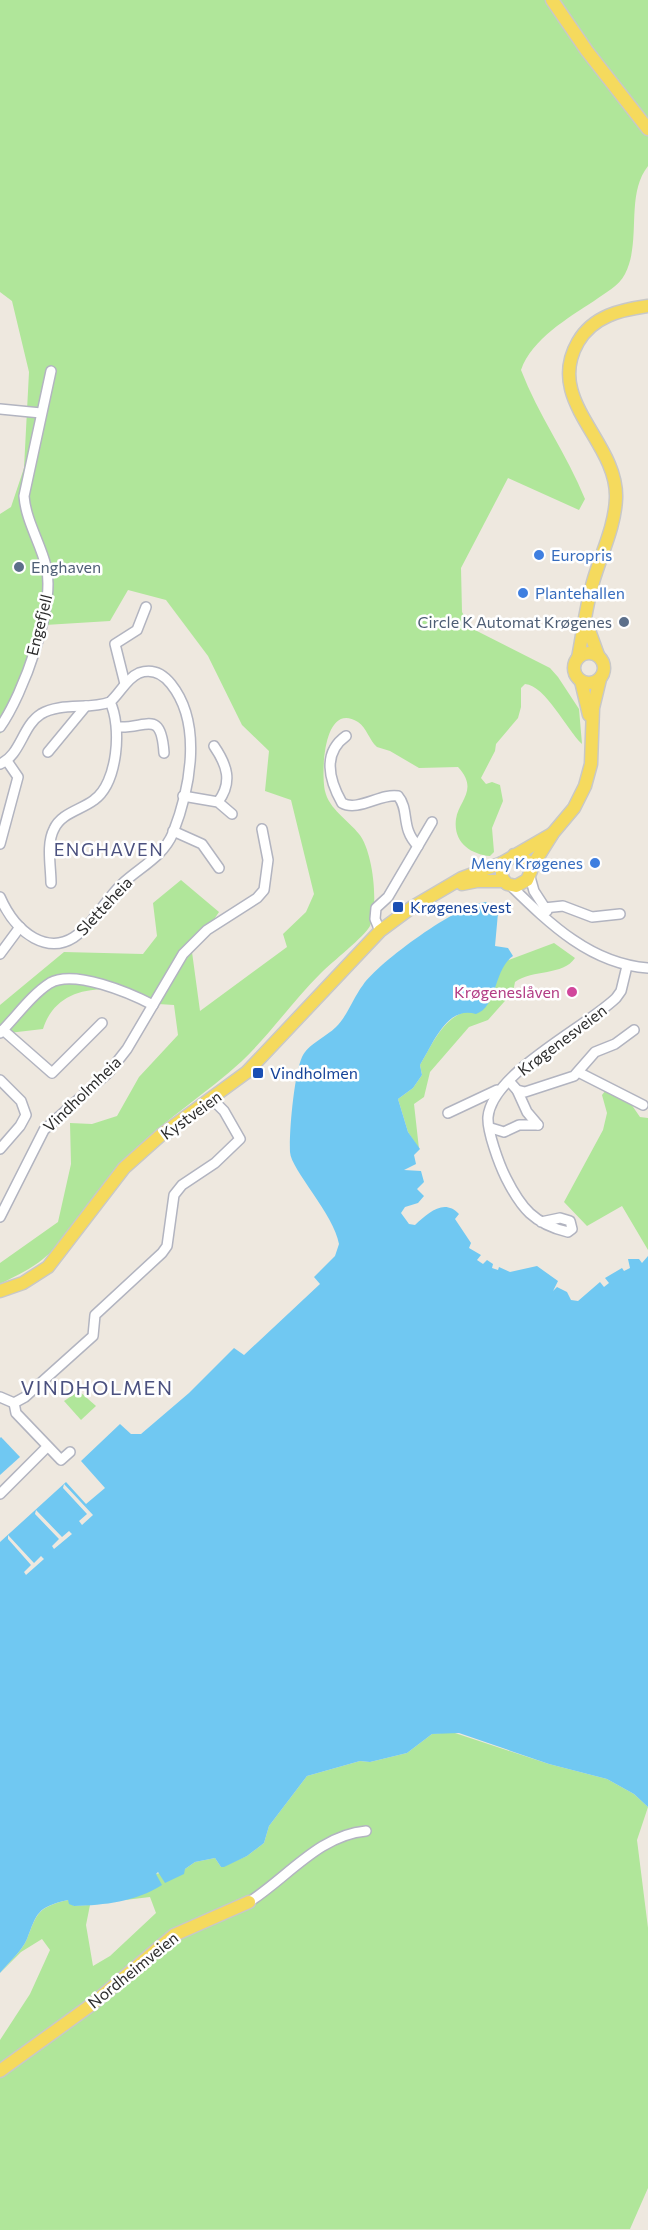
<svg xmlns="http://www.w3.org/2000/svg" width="648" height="2230" viewBox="0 0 648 2230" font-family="Commissioner,sans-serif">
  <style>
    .green { fill: #b0e69a }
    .water { fill: #70c8f2 }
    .pier { fill: #eee8df }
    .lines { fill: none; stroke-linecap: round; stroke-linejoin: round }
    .minor-casing { stroke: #b2b4c0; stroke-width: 12 }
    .major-casing { stroke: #c8c8c8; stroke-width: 15 }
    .minor { stroke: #fff; stroke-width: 9 }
    .major { stroke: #f5da5d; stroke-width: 12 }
    .shop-dot { fill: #3f7fe0; stroke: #fff; stroke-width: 2 }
    .service-dot { fill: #5c6f8a; stroke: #fff; stroke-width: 2 }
    .transit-dot { fill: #1a4fb4; stroke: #fff; stroke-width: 2 }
    .hotel-dot { fill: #d1479c; stroke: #fff; stroke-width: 2 }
    .labels { text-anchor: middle; stroke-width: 5; stroke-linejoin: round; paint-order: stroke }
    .shop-label { font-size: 16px; fill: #366cbe; stroke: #fff; text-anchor: start }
    .service-label { font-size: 16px; fill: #4e5e75; stroke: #fff; text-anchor: start }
    .street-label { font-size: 16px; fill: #2c2c2c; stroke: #fff }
    .transit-label { font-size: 16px; fill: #164399; stroke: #fff; text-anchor: start }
    .hotel-label { font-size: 16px; fill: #b23c85; stroke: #fff; text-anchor: end }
    .neighbourhood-label { font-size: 18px; letter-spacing: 1.5px; fill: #4b517f; stroke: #fff }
    .quarter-label { font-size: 20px; letter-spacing: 1.5px; fill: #4b517f; stroke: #fff }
  </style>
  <rect width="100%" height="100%" fill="#eee8df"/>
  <g class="green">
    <path d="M0 0H648V166C625 195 642 241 625 274 619 286 605 293 594 301 568 318 532 339 521 370 538 415 567 454 585 499L579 510 508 478 461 568 462 612 471 628 550 668 558 677 579 709 582 744C566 729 546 686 525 684L521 688V707L518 718 496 744 495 751 481 778 486 784 492 782 500 785 503 801 492 828 494 852 490 856C470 854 453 842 456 819 459 800 479 790 458 767L419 768 390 751 377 747C369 740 367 728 358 722 323 700 321 774 325 791 329 809 348 820 359 834 373 851 379 905 370 926 365 936 331 963 321 973 293 1001 270 1034 242 1061 207 1093 167 1118 133 1151 100 1184 80 1230 43 1259 31 1269 14 1277 0 1284V1263L58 1222 71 1164 70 1123 92 1124 117 1116 139 1077 178 1035 174 1005C164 1004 152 1004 142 1002 133 1000 126 992 117 990 84 986 53 996 43 1029L0 1034V1005L64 952 143 954 157 936 153 903 181 880 219 912 192 952 200 1011 287 947 283 934 306 912 314 894 291 800 265 791 269 751 242 725 208 656 166 600 128 590 110 621 45 625 15 710 0 734V514L11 507 24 468 29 372 12 301 0 292Z"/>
    <path d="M554 943 575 958C563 976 533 969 515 982L513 992 488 1020 469 1027 430 1072 424 1097 414 1104 419 1149 408 1132 398 1099 413 1088 422 1075 420 1065C432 1045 443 1017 468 1011L506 961Z"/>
    <path d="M606 1090 631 1104 640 1117 648 1118V1250L622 1206 587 1226 564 1202 603 1130 607 1113 602 1095Z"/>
    <path d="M79 1391 96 1406 81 1420 64 1401Z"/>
    <path d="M452 1732 549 1764 607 1779 634 1794 648 1807 637 1840 648 1928V2188L630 2229 0 2230V2040L30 1994 50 1950 42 1939 21 1952 0 1973C8 1963 22 1951 27 1939 37 1913 38 1907 68 1900L74 1906 90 1905 86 1925 93 1966 110 1956 156 1913 150 1897 125 1900 161 1885 155 1874 185 1869 195 1862 215 1858 221 1867 247 1856 264 1843 269 1826 307 1776 360 1761 370 1762 407 1753 432 1734Z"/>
  </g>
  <g class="water">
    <path d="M486 902 498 913 495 946 508 948 513 956C493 970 498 1006 476 1014 447 1005 433 1044 420 1065L422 1075 413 1088 398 1099 408 1132 420 1149 414 1155 416 1164 404 1170 421 1171 424 1182 417 1189 424 1196 418 1203 405 1207 401 1213 409 1224 415 1225C428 1213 444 1198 459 1214L455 1219 471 1243 469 1248 481 1255 477 1260 483 1264 487 1260 493 1264 492 1268 498 1270 499 1267 510 1272 537 1266 558 1281 553 1291 557 1287 567 1292 571 1300 578 1301 600 1282 604 1287 609 1283 605 1278 622 1268 624 1271 630 1268 628 1259H639L642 1263 648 1256V1807L634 1794 607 1779 549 1764 459 1733 432 1734 407 1753 370 1762 360 1761 307 1776 269 1826 264 1843 247 1856 224 1867H221L215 1858 195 1862 185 1869 184 1874 165 1883 158 1872 156 1874 162 1885C135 1902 105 1905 74 1906L69 1904 68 1900C37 1907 37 1913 27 1939 22 1951 8 1963 0 1973V1542L66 1482 86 1504 105 1488 81 1461 120 1424 131 1434H141L189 1393 234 1348 244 1355 320 1284 314 1277 335 1256 339 1244C334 1214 291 1170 290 1152 289 1132 294 1075 302 1057 308 1044 326 1037 336 1027 348 1015 353 998 363 985 379 962 458 904 486 902Z"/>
    <path d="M1 1437 20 1457 0 1475V1438Z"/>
  </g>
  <g class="pier">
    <path d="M64 1484 93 1515 82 1525 79 1521 87 1514 63 1488Z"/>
    <path d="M36 1510 62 1537 69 1531 72 1534 54 1549 52 1546 59 1539 35 1514Z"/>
    <path d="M8 1535 34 1563 41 1556 44 1559 26 1575 24 1572 31 1565 8 1539Z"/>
  </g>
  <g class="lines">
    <g class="minor-casing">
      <g id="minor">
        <path d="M0 409 41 413"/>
        <path d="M125 684 115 644 137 630 146 607"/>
        <path d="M0 727C23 695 56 605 46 566 40 542 26 521 24 496L51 371"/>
        <path d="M118 727C146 729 161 708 164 753"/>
        <path d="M346 736C322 753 329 780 342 803 358 812 381 793 398 796 410 810 400 828 418 846"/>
        <path d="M214 746C227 765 233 782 218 802"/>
        <path d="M48 752 86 706"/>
        <path d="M0 764C21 755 22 726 41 714 61 702 89 710 110 702 120 693 127 678 139 673 153 668 163 674 171 684 203 724 190 789 173 833 163 857 140 867 122 884 97 907 77 961 34 938 18 929 7 913 0 897"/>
        <path d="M183 796 218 802 232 814"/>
        <path d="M173 831 202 844 219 868"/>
        <path d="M0 844 18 777 7 761"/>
        <path d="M530 877 534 891 547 911"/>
        <path d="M51 883C51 867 46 844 54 829 61 813 81 810 94 800 118 783 122 726 110 702"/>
        <path d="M511 886C550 924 591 964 648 968"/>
        <path d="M544 908 563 906 592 917 620 914"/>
        <path d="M380 931 375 919 376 908 388 897 432 822"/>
        <path d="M0 954 20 927"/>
        <path d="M3 1030 52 1073 102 1023"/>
        <path d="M0 1033C16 1017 31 995 50 983 74 969 130 993 153 1005"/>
        <path d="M580 1073 643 1105"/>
        <path d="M0 1080 21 1101 26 1115 20 1126 0 1149"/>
        <path d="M509 1081 517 1090 525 1092 574 1076 595 1052 615 1044 634 1030"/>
        <path d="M517 1090 527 1112 538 1125"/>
        <path d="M448 1113 497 1090"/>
        <path d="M491 1128 504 1132 519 1125H538"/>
        <path d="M0 1217 44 1130 109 1072 127 1049 183 954 207 930 257 898 264 890 268 860 262 829"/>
        <path d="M541 1222 560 1218 570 1221 572 1229 568 1232C534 1224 521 1208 506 1178 499 1164 487 1131 488 1117 492 1073 585 1028 616 998L621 991 627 966"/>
        <path d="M0 1397 14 1403 25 1397 93 1336 95 1315 162 1253 167 1246 174 1195 182 1185 215 1163 240 1139 224 1111 213 1100"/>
        <path d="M14 1403 16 1413 61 1460 70 1452"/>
        <path d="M0 1494 47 1447"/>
        <path d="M249 1902C287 1878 319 1835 366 1831"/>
      </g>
    </g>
    <g class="major-casing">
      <g id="major">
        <path d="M552 0 587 51 648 129"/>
        <path d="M586 622 598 655"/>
        <circle cx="589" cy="668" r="15"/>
        <path d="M578 658C583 632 586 606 593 582 601 554 615 527 616 498 618 441 544 401 578 342 593 316 620 310 648 306"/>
        <path d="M581 681 589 715"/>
        <path d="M514 855 526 860 531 871 527 880 516 886 507 884 502 878V863L552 834"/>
        <path d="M531 868 553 833 574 808 585 786 591 764 593 708 600 679"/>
        <path d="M462 884 477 881H504"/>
        <path d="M0 1291 23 1283 48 1267 124 1168 161 1135 247 1072 380 931 411 908 462 878 502 863"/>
        <path d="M0 2071 91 2005 174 1935 249 1902"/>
      </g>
    </g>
    <use href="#minor" class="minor"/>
    <use href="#major" class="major"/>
  </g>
  <g class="shop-dot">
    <circle cx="539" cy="555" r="6"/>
    <circle cx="523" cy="593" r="6"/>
    <circle cx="595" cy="863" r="6"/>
  </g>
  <g class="service-dot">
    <circle cx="19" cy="567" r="6"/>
    <circle cx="624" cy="622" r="6"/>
  </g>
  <g class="transit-dot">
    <rect x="392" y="901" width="12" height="12" rx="3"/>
    <rect x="252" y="1067" width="12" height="12" rx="3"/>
  </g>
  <circle class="hotel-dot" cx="572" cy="992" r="6"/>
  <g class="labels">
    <g class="shop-label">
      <text x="551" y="561">Europris</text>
      <text x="535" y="599">Plantehallen</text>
      <text x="583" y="869" text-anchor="end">Meny Krøgenes</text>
    </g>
    <g class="service-label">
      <text x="31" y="573">Enghaven</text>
      <text x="612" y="628" text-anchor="end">Circle K Automat Krøgenes</text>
    </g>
    <g class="street-label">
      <text transform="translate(39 625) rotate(-76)" y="6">Engefjell</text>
      <text transform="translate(104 906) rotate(-47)" y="6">Sletteheia</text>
      <text transform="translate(562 1040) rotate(-37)" y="6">Krøgenesveien</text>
      <text transform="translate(82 1094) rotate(-44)" y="6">Vindholmheia</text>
      <text transform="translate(191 1115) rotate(-36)" y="6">Kystveien</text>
      <text transform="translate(133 1970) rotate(-39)" y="6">Nordheimveien</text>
    </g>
    <g class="transit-label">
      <text x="410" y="913">Krøgenes vest</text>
      <text x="270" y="1079">Vindholmen</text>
    </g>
    <g class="hotel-label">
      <text x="560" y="998">Krøgeneslåven</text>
    </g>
    <g class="neighbourhood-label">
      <text x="109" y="856">ENGHAVEN</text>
    </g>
    <g class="quarter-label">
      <text x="97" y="1395">VINDHOLMEN</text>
    </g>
  </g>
</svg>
